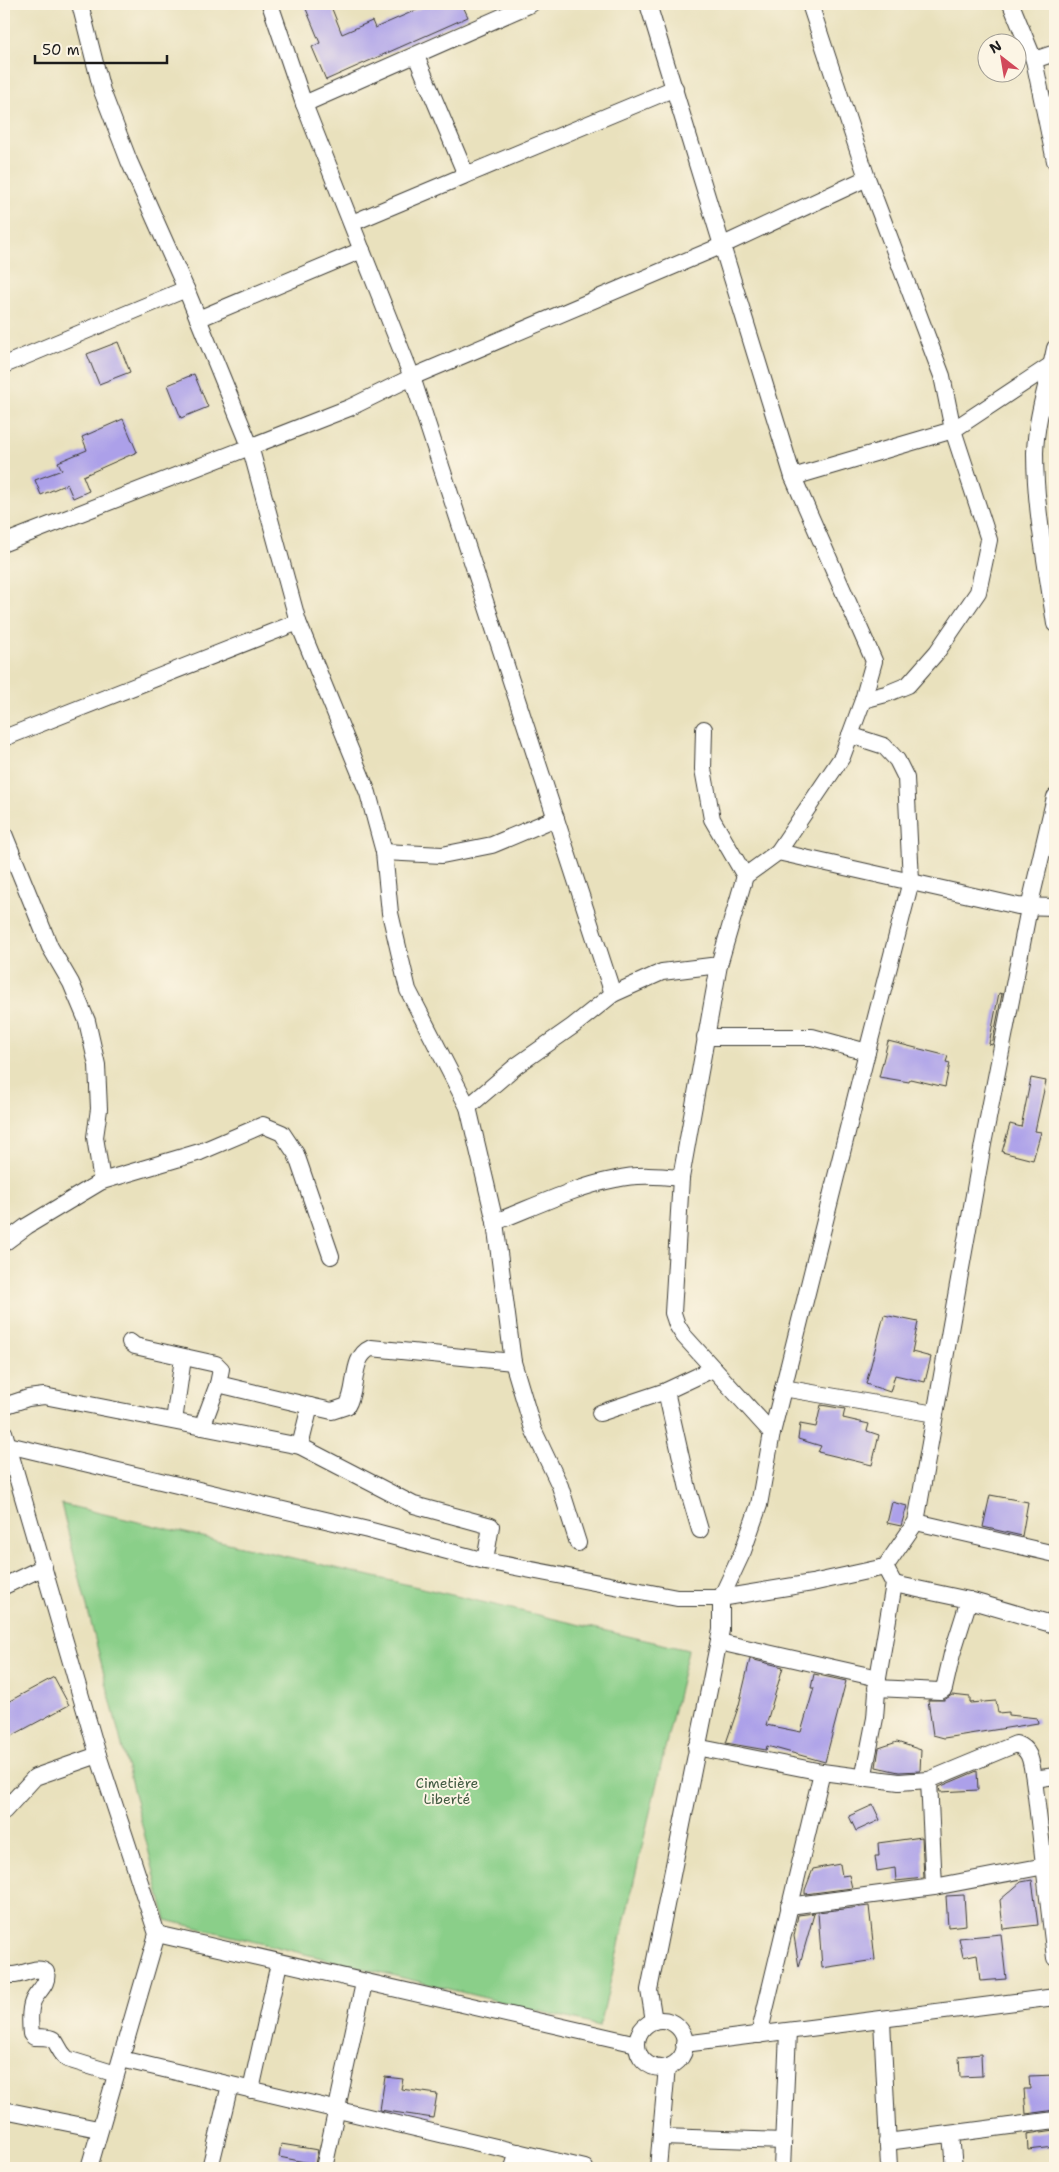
<svg xmlns="http://www.w3.org/2000/svg" width="1059" height="2172" viewBox="0 0 1059 2172" font-family="'Shantell Sans',sans-serif">
  <style>
    .green { fill: #8acf89; stroke: #537652 }
    .building { fill: #aca0e9 }
    .lines { fill: none; stroke-linecap: round; stroke-linejoin: round }
    .street-casing { stroke: #3b3a34; stroke-width: 18 }
    .street { stroke: #fff; stroke-width: 16 }
    .labels { text-anchor: middle; stroke-width: 4; stroke-linejoin: round; paint-order: stroke }
    .park-label { font-size: 14px; fill: #425b42; stroke: #fcf5e5 }
  </style>
  <rect width="100%" height="100%" fill="#fcf5e5"/>
  <filter id="ink" filterUnits="userSpaceOnUse"><feTurbulence type="fractalNoise" baseFrequency=".02" numOctaves="2"/><feDisplacementMap in="SourceGraphic" scale="10" xChannelSelector="R" yChannelSelector="G"/><feConvolveMatrix kernelMatrix="1 2 1 2 8 2 1 2 1" color-interpolation-filters="sRGB"/></filter>
  <filter id="wash" filterUnits="userSpaceOnUse"><feTurbulence type="fractalNoise" baseFrequency=".0096" numOctaves="4" result="noise"/><feDisplacementMap in="SourceGraphic" scale="20" xChannelSelector="R" yChannelSelector="G"/><feGaussianBlur stdDeviation="1.12" result="paint"/><feColorMatrix in="noise" values="0 0 0 0 0 0 0 0 0 0 0 0 0 0 0 0 0 1.4 0 .05"/><feComposite in="paint" operator="in"/></filter>
  <g filter="url(#wash)">
    <rect width="100%" height="100%" fill="#e9e1bd"/>
    <path class="green" d="M61 1504 688 1650 600 2026 166 1920Z"/>
    <g id="blocks">
      <g class="building">
        <path d="M304 4H330L342 34 372 21 375 28 430 4H462L468 17 326 80 312 47 320 43Z"/>
        <path d="M118 342 130 372 99 384 87 354Z"/>
        <path d="M194 374 208 407 181 418 168 385Z"/>
        <path d="M123 419 137 452 83 476 89 491 73 498 67 484 41 495 35 480 62 470 58 462 87 450 82 437Z"/>
        <path d="M999 993 1002 994 992 1045 989 1044Z"/>
        <path d="M888 1041 948 1056 946 1062 950 1063 945 1087 910 1079 909 1082 879 1077Z"/>
        <path d="M1031 1078 1046 1081 1035 1131 1041 1132 1033 1160 1002 1152 1010 1124 1021 1127Z"/>
        <path d="M884 1315 918 1322 912 1352 931 1357 925 1382 895 1375 890 1392 866 1384Z"/>
        <path d="M821 1405 845 1409 843 1418 869 1424 867 1431 879 1435 872 1465 818 1452 821 1446 798 1439 800 1424 816 1427Z"/>
        <path d="M990 1495 1028 1502 1022 1536 983 1527Z"/>
        <path d="M892 1502 907 1506 901 1526 887 1523Z"/>
        <path d="M750 1659 783 1667 766 1725 801 1732 814 1688H811L814 1674 846 1681 825 1762 767 1746 766 1750 726 1743 739 1705Z"/>
        <path d="M54 1677 69 1705 4 1740V1704Z"/>
        <path d="M952 1695 970 1697V1703L996 1701 998 1713 1009 1712V1715L1037 1718 1038 1723 944 1738 933 1735 928 1700H944Z"/>
        <path d="M897 1742 921 1750 920 1771 899 1772 876 1767 879 1748Z"/>
        <path d="M977 1771 978 1790 940 1792 939 1787Z"/>
        <path d="M873 1805 880 1820 856 1831 849 1816Z"/>
        <path d="M922 1837 924 1878 896 1881 895 1868 877 1871 875 1856H879L878 1843Z"/>
        <path d="M840 1864 842 1876 849 1875 852 1888 805 1894V1890L813 1869Z"/>
        <path d="M1032 1880 1038 1925 1003 1929 1000 1900 1021 1882Z"/>
        <path d="M964 1895 966 1925 948 1927 946 1896Z"/>
        <path d="M869 1906 875 1960 822 1968 818 1912Z"/>
        <path d="M815 1913 814 1914 799 1967 794 1936 798 1915Z"/>
        <path d="M1001 1934 1006 1979 980 1981 977 1954 963 1957 959 1938Z"/>
        <path d="M981 2054 982 2076 960 2077 959 2056Z"/>
        <path d="M1055 2075V2110L1026 2114 1024 2089H1030L1029 2076Z"/>
        <path d="M385 2077 403 2079 401 2089 437 2094 433 2118 380 2110Z"/>
        <path d="M1055 2130V2147L1028 2150 1027 2134Z"/>
        <path d="M281 2144 318 2150 315 2164 279 2157Z"/>
      </g>
    </g>
  </g>
  <g filter="url(#ink)">
    <use href="#blocks" fill-opacity="0" stroke="#3b3a34" stroke-width="1"/>
    <g class="lines">
      <g class="street-casing">
        <g id="street">
          <path d="M80 4 102 91 129 161 186 289 250 446 298 622 368 793 384 852 390 913 408 990 468 1107 495 1222 513 1362 533 1429 560 1486 578 1543"/>
          <path d="M270 4 304 104 412 377 613 994"/>
          <path d="M648 4 793 477 874 661 863 700 842 757 778 852"/>
          <path d="M1011 4 1034 60 1055 53"/>
          <path d="M1034 60 1055 161"/>
          <path d="M304 104 531 4"/>
          <path d="M466 175 675 88"/>
          <path d="M352 223 466 175 416 56"/>
          <path d="M198 319 362 250"/>
          <path d="M1055 348C1048 383 1036 417 1035 453 1035 509 1047 569 1055 624"/>
          <path d="M4 365 186 289"/>
          <path d="M793 477 953 430 942 376 867 178 810 4"/>
          <path d="M4 543 349 408 412 377 721 246 867 178"/>
          <path d="M863 700 886 694 908 685 937 652 978 592 989 540 953 430 1051 365"/>
          <path d="M704 729 703 769 712 819 745 876"/>
          <path d="M850 735 884 746 897 760 906 778 911 881 867 1052"/>
          <path d="M4 738 298 622"/>
          <path d="M4 834 50 947 71 983 87 1021 97 1065 99 1109 95 1137 102 1181"/>
          <path d="M384 852 442 855 492 845 556 818"/>
          <path d="M719 965 745 876 778 852 1018 906 1055 907"/>
          <path d="M468 1107 516 1066 573 1026 613 994 662 972 719 965 681 1178 673 1313 677 1325 684 1336 772 1433"/>
          <path d="M495 1222C534 1207 574 1187 616 1179 637 1174 659 1176 681 1178"/>
          <path d="M4 1243 27 1226 102 1181 200 1152 263 1125 282 1133 296 1154 331 1256"/>
          <path d="M130 1342 135 1346 216 1364 221 1369 218 1384"/>
          <path d="M783 1388 935 1414"/>
          <path d="M666 1391 688 1489 700 1530"/>
          <path d="M4 1406 28 1398 44 1396 300 1446 414 1505 491 1526 485 1561"/>
          <path d="M600 1413 666 1391 713 1369"/>
          <path d="M174 1421 183 1358"/>
          <path d="M202 1427 218 1384 310 1406"/>
          <path d="M4 1432 98 1755 157 1934 89 2168"/>
          <path d="M8 1445 368 1530 485 1561 677 1598H721L743 1551 759 1505 772 1433 867 1052 812 1037H705"/>
          <path d="M300 1446 310 1406 332 1411 347 1406C358 1389 350 1357 371 1348L513 1362"/>
          <path d="M916 1522 1055 1554"/>
          <path d="M894 1584 969 1600 1055 1625"/>
          <path d="M4 1586 44 1567"/>
          <path d="M719 1642 878 1678"/>
          <path d="M876 1688 940 1691 944 1689 952 1654 969 1600"/>
          <path d="M696 1747 822 1772 899 1782 929 1780 1016 1744C1032 1750 1031 1764 1034 1779L1055 1958"/>
          <path d="M863 1779 875 1718 878 1678 894 1584 885 1567 916 1522 983 1144 1029 908 1055 797"/>
          <path d="M1034 1779 1055 1776"/>
          <path d="M929 1780 934 1887"/>
          <path d="M4 1811 35 1777 98 1755"/>
          <path d="M789 1906 934 1887 1045 1866"/>
          <path d="M157 1934 637 2044"/>
          <path d="M4 1973C18 1981 35 1963 46 1972 49 1985 37 1991 33 2001 29 2010 30 2024 31 2034L34 2037C64 2037 50 2042 67 2059L116 2074"/>
          <path d="M882 2020 889 2168"/>
          <circle cx="661" cy="2044" r="24"/>
          <path d="M654 2021 649 1990 721 1630V1598L812 1583 885 1567"/>
          <path d="M759 2035 822 1772"/>
          <path d="M684 2044 1055 1997"/>
          <path d="M121 2059 585 2168"/>
          <path d="M251 2090 279 1963"/>
          <path d="M4 2110 98 2129"/>
          <path d="M951 2135 954 2168"/>
          <path d="M661 2137 783 2141"/>
          <path d="M887 2142 1055 2120"/>
          <path d="M210 2168 230 2085"/>
          <path d="M324 2168 364 1983"/>
          <path d="M513 2168 518 2152"/>
          <path d="M658 2168 667 2067"/>
          <path d="M782 2168 788 2032"/>
        </g>
      </g>
      <use href="#street" class="street"/>
    </g>
  </g>
  <g class="labels">
    <g class="park-label">
      <text x="447" y="1788">Cimetière<tspan x="447" dy="16">Liberté</tspan></text>
    </g>
  </g>
  <rect width="1059" height="2172" fill="none" stroke="#fcf5e5" stroke-width="20"/>
  <g transform="translate(1002 58) rotate(329)"><circle r="24" fill="#fcf5e5" stroke="#a29e95"/>
  <path d="M0-4L9 19L0 12L-9 19Z" fill="#d1495b"/>
  <text y="-8" font-size="14" font-weight="bold" text-anchor="middle" fill="#1c1c1c">N</text>
  </g>
  <path d="M35 55v8h132v-8" fill="none" stroke="#1c1c1c" stroke-width="2.5"/>
  <text x="42" y="55" font-size="15" fill="#1c1c1c" stroke="#fcf5e5" stroke-width="4" paint-order="stroke">50 m</text>
</svg>
